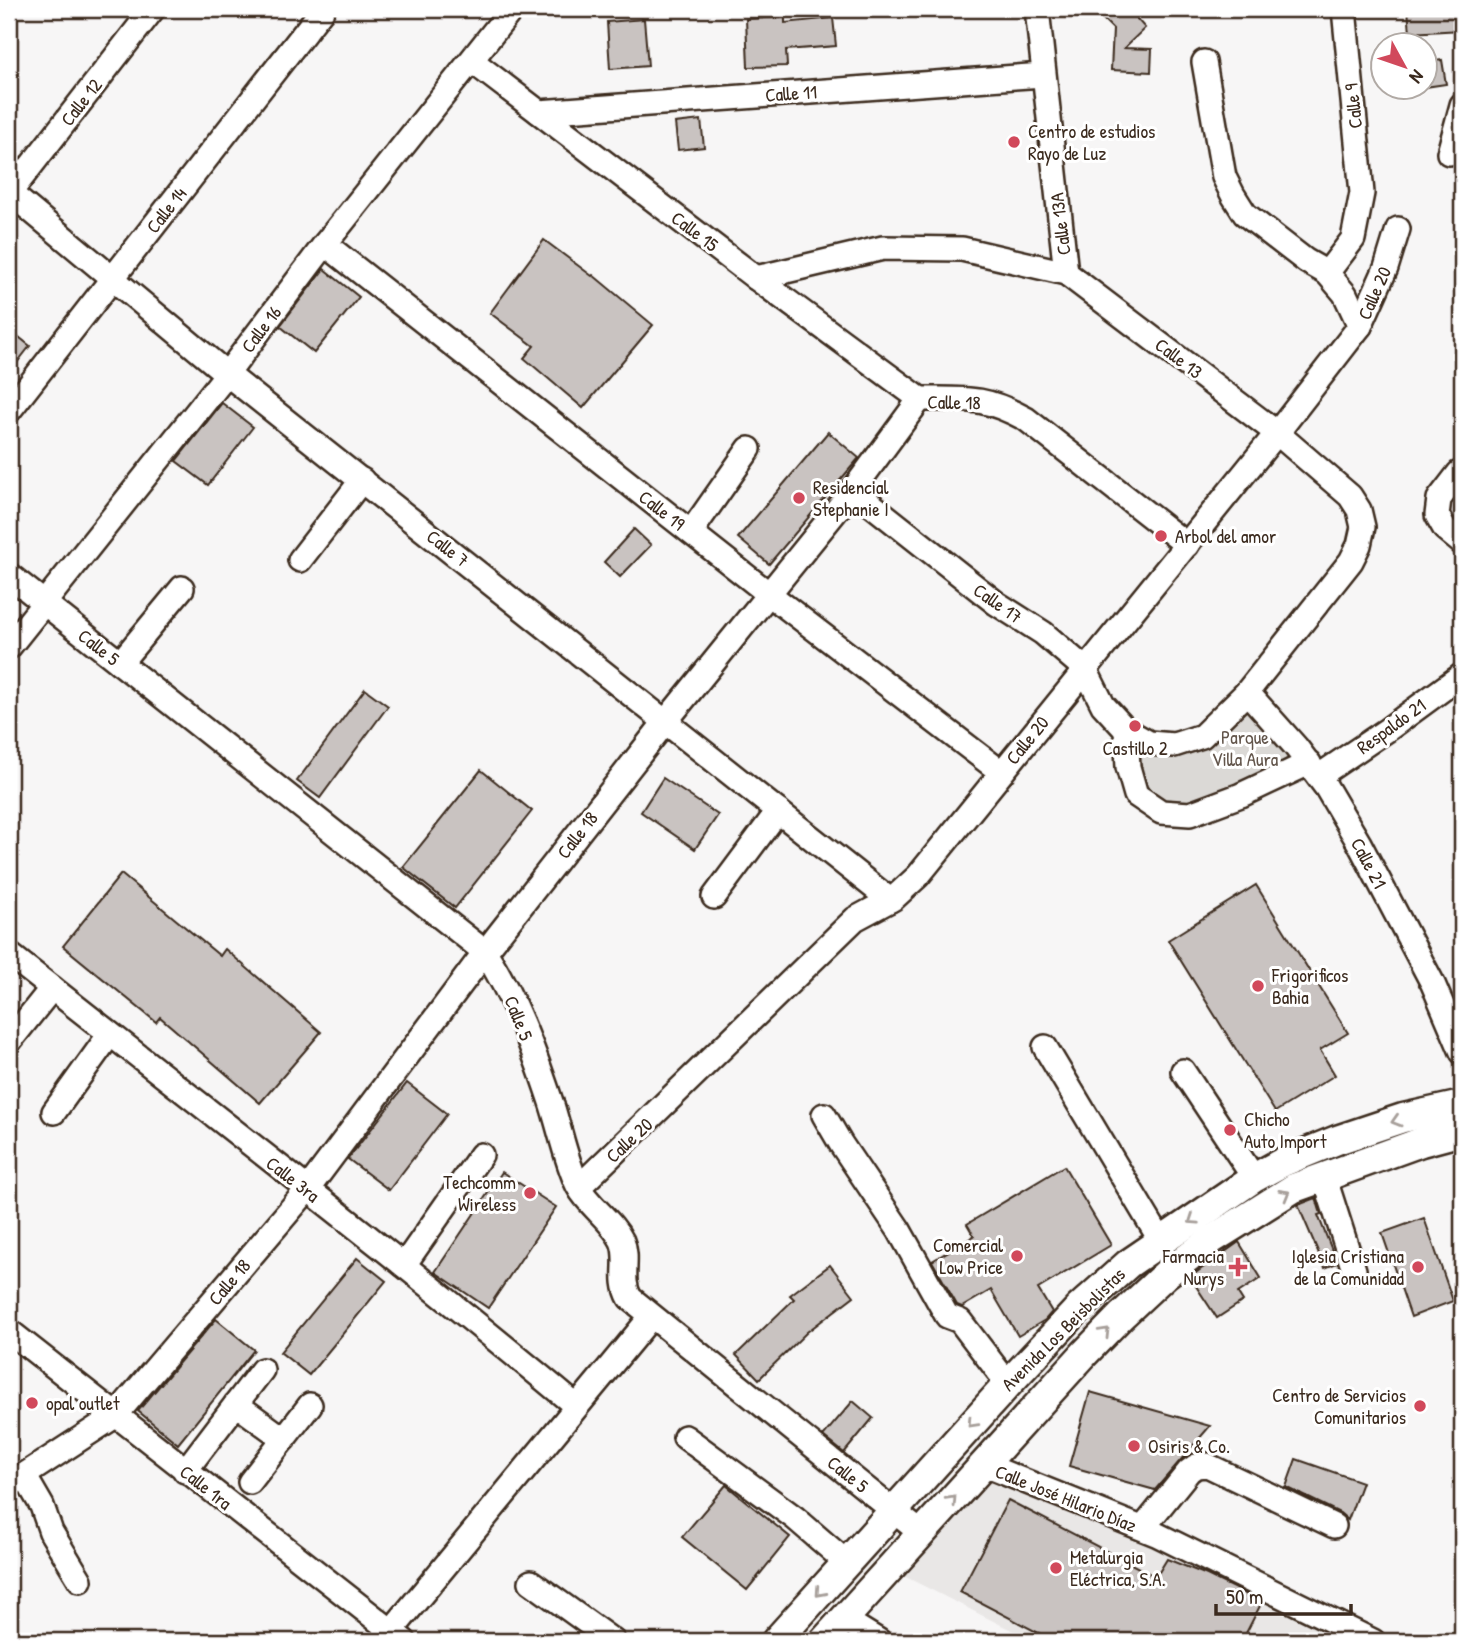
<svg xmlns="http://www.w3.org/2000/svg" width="1471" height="1650" viewBox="0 0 1471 1650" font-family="'Patrick Hand',sans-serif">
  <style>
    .built { fill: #e9e7e6 }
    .green { fill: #dbd9d6; stroke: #8b827a; stroke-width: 2 }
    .building { fill: #c9c3c1; stroke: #3b2a1e; stroke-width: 2 }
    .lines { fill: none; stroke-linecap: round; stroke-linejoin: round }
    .minor-casing { stroke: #3b2a1e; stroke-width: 28 }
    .major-casing { stroke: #3b2a1e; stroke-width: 33 }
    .minor { stroke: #fff; stroke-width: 23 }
    .major { stroke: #fff; stroke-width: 28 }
    .oneway { stroke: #a79f9a }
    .poi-dot { fill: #d1495b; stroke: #fff; stroke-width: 2.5 }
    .labels { text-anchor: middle; stroke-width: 6; stroke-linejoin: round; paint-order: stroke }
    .street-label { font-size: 19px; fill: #3b2a1e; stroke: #fff }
    .poi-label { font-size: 19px; fill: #3b2a1e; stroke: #fff; text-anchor: start }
    .park-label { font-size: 19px; fill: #63564c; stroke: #fff }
  </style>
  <rect width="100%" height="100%" fill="#f7f6f6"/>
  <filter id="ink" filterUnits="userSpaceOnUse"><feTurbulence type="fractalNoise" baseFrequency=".0143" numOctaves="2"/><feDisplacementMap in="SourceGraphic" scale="14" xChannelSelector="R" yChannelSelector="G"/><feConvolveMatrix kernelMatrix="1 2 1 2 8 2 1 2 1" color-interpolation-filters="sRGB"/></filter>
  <g filter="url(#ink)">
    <path class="built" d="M985 1465 1373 1641H1033L890 1569Z"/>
    <path class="green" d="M1242 699 1296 753C1262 774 1207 814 1167 806 1159 805 1150 797 1144 792L1134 744 1171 753Z"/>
    <g class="building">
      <path d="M1113 9H1128L1145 28 1124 48 1152 49 1151 72 1111 70 1113 29 1102 18Z"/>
      <path d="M1408 9H1460L1461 30 1410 33Z"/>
      <path d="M785 17V23L833 18 836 46 786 50 787 66 748 67 746 19Z"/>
      <path d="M644 19 648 66 610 69 607 22Z"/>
      <path d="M1442 60 1446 84 1425 87V63Z"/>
      <path d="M701 120 704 147 678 150 675 123Z"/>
      <path d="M544 240 592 276 593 275 653 325 583 408 524 358 534 346 490 313Z"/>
      <path d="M324 269 359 297 314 353 280 326Z"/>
      <path d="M9 329 30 346 9 373Z"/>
      <path d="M222 403 253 427 208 485 176 461Z"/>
      <path d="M828 432 859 458 769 564 738 538Z"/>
      <path d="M634 529 651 545 620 577 604 562Z"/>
      <path d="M365 689 388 706 320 798 297 781Z"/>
      <path d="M481 770 532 811 455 908 403 867Z"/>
      <path d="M663 778 718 815 695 849 641 812Z"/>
      <path d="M121 874 220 956 225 949 321 1032 260 1103 160 1017 156 1022 63 946Z"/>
      <path d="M1256 885 1348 1033 1320 1050 1335 1075 1275 1112 1168 940Z"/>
      <path d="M407 1083 447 1114 389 1190 348 1159Z"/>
      <path d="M1064 1166 1111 1245 1038 1289 1052 1312 1045 1320 1018 1336 991 1290 962 1307 957 1305 932 1261 974 1236 967 1224Z"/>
      <path d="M502 1172 556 1207 488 1308 435 1272Z"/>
      <path d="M1316 1198 1321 1214 1318 1215 1337 1263 1325 1268 1298 1205Z"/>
      <path d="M1424 1218 1453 1301 1411 1317 1382 1233Z"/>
      <path d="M1239 1242 1261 1278 1238 1293 1243 1301 1217 1318 1190 1277Z"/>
      <path d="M357 1258 386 1281 309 1375 280 1352Z"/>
      <path d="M830 1265 854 1296 807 1332 759 1379 736 1355 794 1299 790 1295Z"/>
      <path d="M216 1319 254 1350 178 1444 138 1411Z"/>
      <path d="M1090 1392 1210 1426 1155 1490 1069 1466Z"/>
      <path d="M853 1401 873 1418 844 1453 823 1436Z"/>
      <path d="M1296 1459 1362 1482 1348 1520 1340 1513 1286 1487Z"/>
      <path d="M726 1485 790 1537 747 1590 682 1537Z"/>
      <path d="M1008 1500 1156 1577 1167 1559 1207 1575 1262 1602 1242 1641H1054L960 1592Z"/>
    </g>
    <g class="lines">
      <g class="minor-casing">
        <g id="minor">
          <path d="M1037 9 1066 273"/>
          <path d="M472 61 756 278 920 399"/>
          <path d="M1204 62 1224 177 1233 195 1245 214 1306 261 1327 273 1345 294 1360 326"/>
          <path d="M539 112 1043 75"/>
          <path d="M1449 153 1462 105"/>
          <path d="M9 192 227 374 890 900"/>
          <path d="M9 194 153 9"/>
          <path d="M325 244 769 594 1001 772"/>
          <path d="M1327 273 1353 239 1362 193 1344 9"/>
          <path d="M756 278 883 248 962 249 1066 273 1277 433 1350 496 1359 510 1363 527 1359 545 1351 561 1247 692 1202 736 1174 745 1149 743 1126 730 1103 705 1085 669 1043 633 996 603 853 490"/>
          <path d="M920 399C967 399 984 396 1026 419L1187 545"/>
          <path d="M9 411 323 9"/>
          <path d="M1462 472 1459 473 1439 499 1437 515 1445 529 1462 543"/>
          <path d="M691 532 749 449"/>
          <path d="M300 560 362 480"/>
          <path d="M9 575 485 952C514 997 533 1048 550 1099 560 1128 565 1159 578 1186 589 1207 612 1220 622 1241 630 1259 619 1279 630 1298L921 1533"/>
          <path d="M9 647 227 374 325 244 512 9"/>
          <path d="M120 663 182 588"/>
          <path d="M1247 692 1296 747 1326 787 1359 843 1433 984 1462 1052"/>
          <path d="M1126 730 1128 767 1136 795 1161 812 1190 814 1241 795 1309 763"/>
          <path d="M1319 776 1387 730 1462 675"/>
          <path d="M714 897 778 811"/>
          <path d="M9 954C198 1104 391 1251 576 1406"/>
          <path d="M9 1042 52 988"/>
          <path d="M1045 1047 1161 1241"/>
          <path d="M1183 1071 1254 1178"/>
          <path d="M54 1112 110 1034"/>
          <path d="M824 1115 841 1144 899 1230 947 1316 960 1321 1008 1384"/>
          <path d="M1324 1176 1354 1270"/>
          <path d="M579 1187 855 919 894 898 918 876 1277 433 1360 326 1386 268 1398 229"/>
          <path d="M404 1265 481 1155"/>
          <path d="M9 1331 404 1641"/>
          <path d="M236 1404 284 1439"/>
          <path d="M685 1437 795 1518 846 1562"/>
          <path d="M985 1465 1156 1534 1373 1641"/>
          <path d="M185 1471 262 1370"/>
          <path d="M24 1475 42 1506 51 1532 80 1580"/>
          <path d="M250 1482 310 1405"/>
          <path d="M9 1485 115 1416 307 1190 485 952 666 721 853 490 920 399"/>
          <path d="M1143 1528 1189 1471 1196 1466 1207 1465 1334 1526"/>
          <path d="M531 1582 613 1641"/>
          <path d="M845 1620 879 1641"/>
          <path d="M383 1641 651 1317"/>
        </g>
      </g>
      <g class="major-casing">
        <g id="major">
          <path d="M776 1641 1008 1384 1079 1308 1128 1264 1254 1178 1283 1162 1337 1140 1403 1118 1462 1105"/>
          <path d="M824 1641 1085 1353 1121 1316 1166 1274 1211 1240 1294 1188 1421 1142 1462 1131"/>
        </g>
      </g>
      <use href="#minor" class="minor"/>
      <use href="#major" class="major"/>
    </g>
    <defs><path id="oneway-chevron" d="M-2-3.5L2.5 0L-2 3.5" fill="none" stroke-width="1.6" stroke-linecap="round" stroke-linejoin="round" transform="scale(1.75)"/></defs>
    <g class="oneway">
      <use href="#oneway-chevron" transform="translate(1396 1121) rotate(163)"/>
      <use href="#oneway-chevron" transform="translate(1285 1194) rotate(-30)"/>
      <use href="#oneway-chevron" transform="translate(1193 1220) rotate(146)"/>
      <use href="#oneway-chevron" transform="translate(1105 1332) rotate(-46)"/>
      <use href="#oneway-chevron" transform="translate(972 1423) rotate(133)"/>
      <use href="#oneway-chevron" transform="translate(952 1500) rotate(-47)"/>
      <use href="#oneway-chevron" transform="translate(820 1592) rotate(132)"/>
    </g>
  </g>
  <g class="poi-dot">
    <circle cx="1014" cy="142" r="7"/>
    <circle cx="799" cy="498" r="7"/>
    <circle cx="1161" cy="536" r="7"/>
    <circle cx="1135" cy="726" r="7"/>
    <circle cx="1258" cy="986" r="7"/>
    <circle cx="1230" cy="1130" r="7"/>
    <circle cx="530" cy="1193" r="7"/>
    <circle cx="1017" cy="1256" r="7"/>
    <path d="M1234.5 1256.5h7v7h7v7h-7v7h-7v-7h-7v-7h7z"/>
    <circle cx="1418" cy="1267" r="7"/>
    <circle cx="32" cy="1403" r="7"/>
    <circle cx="1420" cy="1406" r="7"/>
    <circle cx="1134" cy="1446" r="7"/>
    <circle cx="1056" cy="1568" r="7"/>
  </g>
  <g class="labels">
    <g class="street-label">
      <text transform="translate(791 93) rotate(-4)" y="7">Calle 11</text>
      <text transform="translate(81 102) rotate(-52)" y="7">Calle 12</text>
      <text transform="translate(1353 106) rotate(-96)" y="7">Calle 9</text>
      <text transform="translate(166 210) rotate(-52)" y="7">Calle 14</text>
      <text transform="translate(1060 224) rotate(-97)" y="7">Calle 13A</text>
      <text transform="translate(695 231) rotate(37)" y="7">Calle 15</text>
      <text transform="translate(1374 293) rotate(-66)" y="7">Calle 20</text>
      <text transform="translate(261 329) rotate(-53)" y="7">Calle 16</text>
      <text transform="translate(1179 358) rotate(37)" y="7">Calle 13</text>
      <text transform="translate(954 402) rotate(1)" y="7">Calle 18</text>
      <text transform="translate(662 510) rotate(38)" y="7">Calle 19</text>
      <text transform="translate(448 548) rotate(38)" y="7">Calle 7</text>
      <text transform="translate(998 603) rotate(35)" y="7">Calle 17</text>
      <text transform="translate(99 647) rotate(38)" y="7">Calle 5</text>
      <text transform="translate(1391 726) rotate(-36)" y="7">Respaldo 21</text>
      <text transform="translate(1027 740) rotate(-51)" y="7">Calle 20</text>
      <text transform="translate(577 835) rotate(-52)" y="7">Calle 18</text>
      <text transform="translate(1369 863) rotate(62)" y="7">Calle 21</text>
      <text transform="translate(519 1018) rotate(68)" y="7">Calle 5</text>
      <text transform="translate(629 1140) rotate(-43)" y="7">Calle 20</text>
      <text transform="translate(293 1179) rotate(38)" y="7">Calle 3ra</text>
      <text transform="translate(229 1282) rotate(-50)" y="7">Calle 18</text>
      <text transform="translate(1063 1329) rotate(-45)" y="7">Avenida Los Beisbolistas</text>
      <text transform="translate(848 1474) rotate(39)" y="7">Calle 5</text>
      <text transform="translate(206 1487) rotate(38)" y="7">Calle 1ra</text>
      <text transform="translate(1066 1498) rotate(22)" y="7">Calle José Hilario Díaz</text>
    </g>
    <g class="poi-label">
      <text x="1028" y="138">Centro de estudios<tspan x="1028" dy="22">Rayo de Luz</tspan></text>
      <text x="813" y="494">Residencial<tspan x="813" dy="22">Stephanie I</tspan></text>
      <text x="1175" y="543">Arbol del amor</text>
      <text x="1135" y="755" text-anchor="middle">Castillo 2</text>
      <text x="1272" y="982">Frigorificos<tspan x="1272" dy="22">Bahia</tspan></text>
      <text x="1244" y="1126">Chicho<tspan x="1244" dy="22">Auto Import</tspan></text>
      <text x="516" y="1189" text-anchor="end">Techcomm<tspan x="516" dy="22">Wireless</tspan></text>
      <text x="1003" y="1252" text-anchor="end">Comercial<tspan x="1003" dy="22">Low Price</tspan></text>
      <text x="1224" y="1263" text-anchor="end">Farmacia<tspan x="1224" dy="22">Nurys</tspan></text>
      <text x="1404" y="1263" text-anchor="end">Iglesia Cristiana<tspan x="1404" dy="22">de la Comunidad</tspan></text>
      <text x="1406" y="1402" text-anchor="end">Centro de Servicios<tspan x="1406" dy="22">Comunitarios</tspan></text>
      <text x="46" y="1410">opal outlet</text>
      <text x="1148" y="1453">Osiris &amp; Co.</text>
      <text x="1070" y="1564">Metalurgia<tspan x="1070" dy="22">Eléctrica, S.A.</tspan></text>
    </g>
    <g class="park-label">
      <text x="1245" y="744">Parque<tspan x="1245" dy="22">Villa Aura</tspan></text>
    </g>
  </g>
  <rect width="1471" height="1650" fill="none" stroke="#fff" stroke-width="35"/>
  <rect x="18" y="18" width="1436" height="1615" fill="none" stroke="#3b2a1e" stroke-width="2.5" filter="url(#ink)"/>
  <g transform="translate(1404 66) rotate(130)"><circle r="33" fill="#ffffff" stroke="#b1aaa5" stroke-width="2"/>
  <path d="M0-5L12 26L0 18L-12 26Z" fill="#d1495b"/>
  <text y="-10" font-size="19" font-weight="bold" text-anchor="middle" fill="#3b2a1e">N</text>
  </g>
  <path d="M1216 1604v10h135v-10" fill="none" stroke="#3b2a1e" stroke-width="3.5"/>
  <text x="1226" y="1604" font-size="21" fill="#3b2a1e" stroke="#ffffff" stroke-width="5" paint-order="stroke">50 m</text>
</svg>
